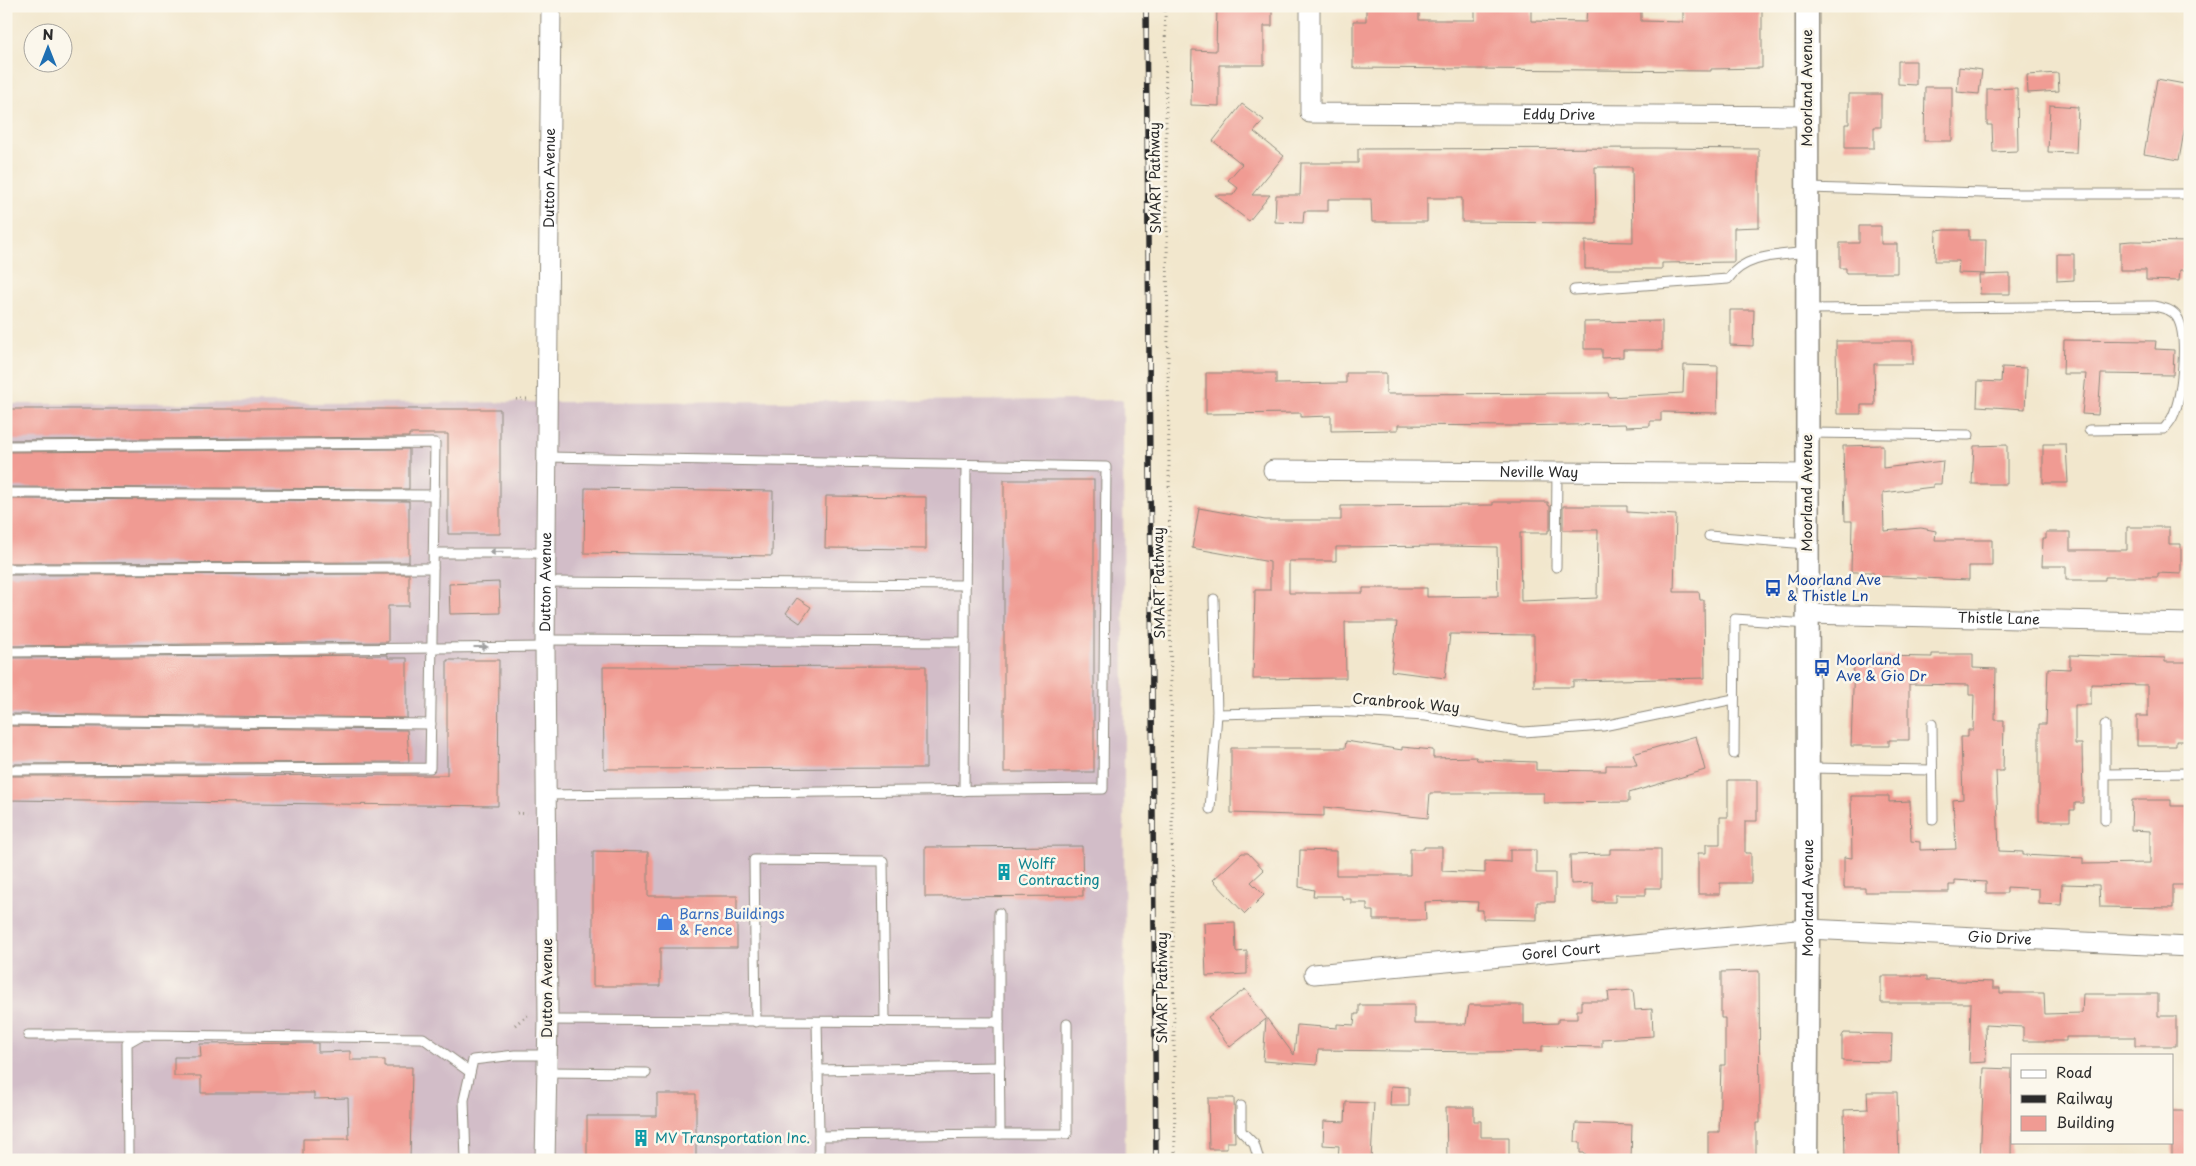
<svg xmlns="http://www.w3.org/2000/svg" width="2196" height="1166" viewBox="0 0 2196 1166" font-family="'Playpen Sans',sans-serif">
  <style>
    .industrial { fill: #d2bdc8 }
    .building { fill: #f09b93; fill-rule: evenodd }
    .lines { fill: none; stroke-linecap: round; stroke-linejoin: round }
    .service-casing { stroke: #8e897c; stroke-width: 11 }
    .minor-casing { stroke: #8e897c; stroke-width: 21 }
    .tertiary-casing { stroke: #8e897c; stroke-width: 25 }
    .path { stroke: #8e897c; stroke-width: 3; stroke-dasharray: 1 4; stroke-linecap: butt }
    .service { stroke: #fff; stroke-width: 9 }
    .minor { stroke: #fff; stroke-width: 19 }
    .tertiary { stroke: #fff; stroke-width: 22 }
    .rail-casing { stroke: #2b2b2b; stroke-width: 5.5 }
    .rail { stroke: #fbf7ec; stroke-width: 4; stroke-dasharray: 11; stroke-linecap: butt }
    .oneway { fill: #a0a0a0 }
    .labels { text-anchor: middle; stroke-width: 5; stroke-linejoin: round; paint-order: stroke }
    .street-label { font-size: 14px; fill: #2b2b2b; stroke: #fbf7ec }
    .transit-label { font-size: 14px; fill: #164399; stroke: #fbf7ec; text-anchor: start }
    .culture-label { font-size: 14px; fill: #0d838f; stroke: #fbf7ec; text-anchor: start }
    .shop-label { font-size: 14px; fill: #366cbe; stroke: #fbf7ec; text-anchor: start }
  </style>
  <rect width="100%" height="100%" fill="#fbf7ec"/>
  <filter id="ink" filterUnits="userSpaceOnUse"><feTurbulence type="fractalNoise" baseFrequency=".02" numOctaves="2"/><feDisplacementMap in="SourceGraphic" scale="10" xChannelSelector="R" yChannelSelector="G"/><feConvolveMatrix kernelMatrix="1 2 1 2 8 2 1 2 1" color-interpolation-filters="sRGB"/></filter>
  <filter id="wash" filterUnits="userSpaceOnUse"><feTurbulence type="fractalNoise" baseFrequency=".0096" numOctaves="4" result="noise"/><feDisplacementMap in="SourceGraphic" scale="20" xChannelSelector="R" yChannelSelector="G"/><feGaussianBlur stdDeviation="1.12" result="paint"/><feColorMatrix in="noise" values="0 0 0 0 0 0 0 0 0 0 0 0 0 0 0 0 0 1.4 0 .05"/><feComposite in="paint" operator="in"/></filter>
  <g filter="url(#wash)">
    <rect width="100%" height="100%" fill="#f2e7cd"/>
    <path class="industrial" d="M1123 400 1125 1160H6V404Z"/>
    <g id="blocks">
      <g class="building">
        <path d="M1217 6H1272V26H1264V65H1219V106L1191 105 1192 50 1216 51Z"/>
        <path d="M1366 6H1419V20H1475V6H1531V21L1586 22 1587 6H1641V21L1683 22V6H1762V68L1711 69V71L1353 68V21H1366Z"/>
        <path d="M1898 61H1916V85L1898 84Z"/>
        <path d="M1959 67 1982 70 1979 94 1957 92Z"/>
        <path d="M2058 73 2059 91 2028 93 2027 75Z"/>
        <path d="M2157 79 2190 85V98L2179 160 2144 154Z"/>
        <path d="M1925 87H1952V141H1924Z"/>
        <path d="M2017 88 2018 151 1993 152 1992 125H1987V89Z"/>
        <path d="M1849 94H1881V127H1874V148H1845V124H1849Z"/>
        <path d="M1242 104 1264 120 1254 132 1284 156 1252 195H1270L1249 221 1215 195H1233L1238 188 1228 180 1242 164 1213 141Z"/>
        <path d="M2050 105 2078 107 2076 153 2048 152Z"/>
        <path d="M1656 148 1759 149V227L1734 228V262L1662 263V269H1585V241L1633 242 1632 167H1595L1596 223 1462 222V198H1427V222H1372L1371 199H1328V211H1304L1303 223 1275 222 1276 195H1300L1301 163H1358V149Z"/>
        <path d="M1859 226H1881V244H1897V273H1846V268H1840V243H1859Z"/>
        <path d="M1946 230H1969V240H1986L1985 274 1958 273 1959 261H1935L1936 231Z"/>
        <path d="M2131 241 2190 242V270H2180L2179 281 2146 280V270H2120V242Z"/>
        <path d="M2057 254H2074V280L2057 281Z"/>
        <path d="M2010 274V294H1980L1979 275Z"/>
        <path d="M1730 310H1754L1753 346 1730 345Z"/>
        <path d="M1662 321V350H1623V357L1602 358V349H1584V322Z"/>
        <path d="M2064 340 2156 341 2155 349 2174 350 2173 375 2101 374 2098 415 2082 414 2086 374H2063Z"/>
        <path d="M1836 341H1913V364H1874L1875 405H1861V414H1837Z"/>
        <path d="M1684 365 1718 366 1717 413 1661 412V421H1650V426L1626 427 1625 424 1512 426 1398 425V430L1331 431V416L1301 417V413L1206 414V373H1276V384L1346 383V373H1386V394L1608 393 1609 397 1683 393Z"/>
        <path d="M2002 367 2027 368 2025 409 1977 406 1978 381 2001 382Z"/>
        <path d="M6 409H500V534H448V434H409V437L6 440Z"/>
        <path d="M2043 444H2066L2068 483H2043Z"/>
        <path d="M1883 445V468L1943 461 1941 484H1933V487L1883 493 1884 531 1921 528 1936 531 1935 540H1992V566H1969V580L1873 576V572H1851L1852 521H1845L1843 446Z"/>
        <path d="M2007 445V484H1972L1974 446Z"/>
        <path d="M409 449V489L6 487V452Z"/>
        <rect x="1004" y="480" width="90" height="292"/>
        <path d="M585 488 773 491 772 556 584 553Z"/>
        <path d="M826 496 926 497V549L825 548Z"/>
        <path d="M6 499 409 501V562L6 563Z"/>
        <path d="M1493 502H1548V505L1550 506V530H1548V533H1520L1521 601 1597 598 1598 530H1563V506H1627V512L1676 515 1674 592H1699L1700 600H1704L1705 678 1573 681V687H1534V635L1450 634 1445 678 1391 671 1397 622H1345L1346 678 1253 679 1255 590H1270V562L1192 548 1199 508 1265 520H1341V506L1493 505ZM1449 546 1497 547 1498 596 1427 597V588H1363V593H1289V561H1336V547Z"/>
        <path d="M2127 527H2169V544H2181V574L2158 573V577H2105V580H2066V566H2042L2043 539H2046V532H2070V550H2127Z"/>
        <path d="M409 574V606H388V642L6 646V575Z"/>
        <path d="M499 582 500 613 450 614 449 584Z"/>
        <path d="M797 598 811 607 800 623 786 613Z"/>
        <path d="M1932 654H1973V668L1996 669 1995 720H2004L2003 771H1996L1999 851 2023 852V855L2083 858V864L2150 863V831L2131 830 2132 800H2171V806H2190V885H2173V908L2100 907 2099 885 2062 884 2061 905 2039 904V889L2007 887V893H1986V882L1955 880V885H1949V892H1865V888H1844V857L1852 858 1851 796H1889V802L1910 801 1911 841 1920 842V850L1956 849 1953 800 1963 799 1961 737H1968V730H1973L1974 695H1969V685L1909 684V740H1889V746H1851L1854 661 1876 662V656L1932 657Z"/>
        <path d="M388 655V658H407V718L6 714V658Z"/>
        <path d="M2070 655 2165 658V662H2189L2190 741H2176V746H2137V716H2148V685L2091 684V705H2075V744H2082L2083 803H2075V810H2070V821H2039V724H2046L2048 668 2070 669Z"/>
        <path d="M447 660H499L498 806 6 800V776L447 775Z"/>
        <path d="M926 666V768L604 769 603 667Z"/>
        <path d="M6 726 407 730 409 762 6 764Z"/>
        <path d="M1696 736 1705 770 1629 793V802L1544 803V793H1430L1428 818 1324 807V816L1231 813V748H1345L1346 741 1402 750V747L1433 750V758L1476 757 1477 760 1536 762V770L1606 771V765H1637L1633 754Z"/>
        <path d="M1728 780H1757V821H1745V853H1751V883H1720V894H1698V853H1706V844H1720V817H1728Z"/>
        <path d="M1082 846 1083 896 925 897V847Z"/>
        <path d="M1424 847H1442V871L1485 873V861L1510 862V850H1536V873H1555V902H1537V920L1483 919V910H1477L1478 902 1451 901 1425 902 1426 920H1373V911H1367V903H1351V899H1342V896H1313L1314 890 1299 887 1300 850 1336 851V875H1410V849H1424Z"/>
        <path d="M1610 849H1661V888H1646V895H1615V902H1593V883L1571 884 1570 855 1610 854Z"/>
        <path d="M593 851 648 852V896H737V948H660V986H593Z"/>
        <path d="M1242 853H1248L1264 870 1251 882 1264 895 1245 914 1213 880Z"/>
        <path d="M1235 922 1236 952 1247 951V974L1206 976 1204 923Z"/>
        <path d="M1759 971 1760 1123H1756V1160H1708V1132H1719L1721 1065H1725V1018H1721V972Z"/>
        <path d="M1881 976H1927V980L1993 982V988H2000V993H2044L2045 1014 2082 1013 2083 994H2158V1016H2176V1046H2135V1037H2066V1041H2023V1027L1985 1025 1986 1062 1969 1063 1971 1003H1881Z"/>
        <path d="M1245 989 1294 1055 1297 1025 1337 1028V1024L1354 1025 1355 1014H1359V1005H1414V1024H1466L1469 1005H1524V1024L1558 1023V1019H1577V1010H1581V1001H1609L1608 992 1633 990 1635 1010 1652 1009 1653 1036 1602 1039V1047L1542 1046V1051L1487 1052 1318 1050 1317 1065 1263 1061 1266 1019 1230 1047 1208 1017Z"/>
        <path d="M1844 1033 1892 1034 1891 1062 1842 1061V1036Z"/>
        <path d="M318 1043V1052L350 1051V1060H385V1067H412L410 1160H303V1139H349L348 1098 314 1099V1093H201V1076H174V1057H201L200 1044Z"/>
        <path d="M1984 1068 2012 1069 2011 1160H1980Z"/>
        <path d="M1391 1086 1409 1087V1106H1390Z"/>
        <path d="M1867 1092H1897L1899 1160H1845L1844 1110 1868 1109Z"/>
        <path d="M657 1094H696V1160H587V1116H657Z"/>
        <path d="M1208 1098H1234L1235 1142H1227V1149H1209Z"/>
        <path d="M1346 1102 1374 1103 1371 1160H1338L1339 1146 1323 1145 1324 1121 1345 1122Z"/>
        <path d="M1446 1107H1474V1121H1481V1137H1509V1160L1447 1158Z"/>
        <rect x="2172" y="1111" width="18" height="49"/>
        <path d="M1576 1123 1632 1125 1631 1160H1585V1153H1580V1142H1575Z"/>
      </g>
    </g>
  </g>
  <g filter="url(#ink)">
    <use href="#blocks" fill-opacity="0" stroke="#8e897c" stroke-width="1"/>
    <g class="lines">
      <g class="service-casing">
        <g id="service">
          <path d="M1808 188 2018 194H2190"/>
          <path d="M1574 290 1728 279C1745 254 1779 256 1807 252"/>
          <path d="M1807 309 2154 306C2162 308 2172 309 2177 317 2189 336 2182 397 2173 416 2171 421 2167 425 2164 429L2089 430"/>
          <path d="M1809 433 1969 435"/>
          <path d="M6 446 435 443 430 768 6 770"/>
          <path d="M6 493 434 495"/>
          <path d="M1709 536 1807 544"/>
          <path d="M433 553H545"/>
          <path d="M1556 567 1557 472"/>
          <path d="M6 569 433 568"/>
          <path d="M546 582 965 585"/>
          <path d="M1214 599 1217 714 1334 711 1426 716 1524 732 1603 726 1734 699"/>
          <path d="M546 640 965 642"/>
          <path d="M6 652 545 647"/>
          <path d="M6 720 431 724"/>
          <path d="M1932 724 1933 820"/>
          <path d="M1734 754 1735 619 1808 624"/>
          <path d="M1808 768 1932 770"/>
          <path d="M2105 774 2190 773"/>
          <path d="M964 791 966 465"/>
          <path d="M545 795 1103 789 1106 467 546 457"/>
          <path d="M1210 809 1217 714"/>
          <path d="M2105 820V725"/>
          <path d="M548 1020 999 1022V913"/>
          <path d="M756 1022 754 860 883 861 885 1022"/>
          <path d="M817 1022 818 1070"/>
          <path d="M28 1035H140"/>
          <path d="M547 1072 646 1073"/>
          <path d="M1241 1106V1131L1254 1144 1259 1160"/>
          <path d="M1000 1134H1067V1024"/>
          <path d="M819 1136 818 1070 1000 1067"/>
          <path d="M128 1160 127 1043 141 1035 423 1038 470 1072"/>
          <path d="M466 1160 464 1100 473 1060 515 1055H546"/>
          <path d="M819 1160V1136L1000 1134 999 1022"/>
        </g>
      </g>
      <g class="minor-casing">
        <g id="minor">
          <path id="s1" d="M1310 6V113L1808 116"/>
          <path id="s2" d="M1273 470 1806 474"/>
          <path id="s3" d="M1808 614 2190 623"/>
          <path id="s4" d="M1314 974 1808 929 2190 947"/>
          <path id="s5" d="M545 1160 548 1020 545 647 551 6"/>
        </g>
      </g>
      <g class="tertiary-casing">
        <g id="tertiary">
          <path id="s6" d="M1806 1160 1808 929 1807 6"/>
        </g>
      </g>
      <g class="path">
        <path d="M1165 6 1175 1160"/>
        <path d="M516 399H528"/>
        <path d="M517 813 527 814"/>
        <path d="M515 1025 530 1013"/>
      </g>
      <use href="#service" class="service"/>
      <use href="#minor" class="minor"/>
      <use href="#tertiary" class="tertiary"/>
      <g class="rail-casing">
        <path id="rail" d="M1146 6 1156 1160"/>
      </g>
      <use href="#rail" class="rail"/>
    </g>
    <defs><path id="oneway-solid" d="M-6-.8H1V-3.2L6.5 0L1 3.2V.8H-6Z" transform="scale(1.25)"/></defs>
    <g class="oneway">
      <use href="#oneway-solid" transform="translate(496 552) rotate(179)"/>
      <use href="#oneway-solid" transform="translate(481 647)"/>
    </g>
  </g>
  <defs>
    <g id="bus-bare" transform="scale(1.35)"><path d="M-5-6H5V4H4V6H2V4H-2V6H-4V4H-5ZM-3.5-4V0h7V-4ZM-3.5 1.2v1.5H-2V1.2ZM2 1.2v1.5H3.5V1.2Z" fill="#1a4fb4" stroke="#fbf7ec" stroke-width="2.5" paint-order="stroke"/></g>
    <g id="building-bare" transform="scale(1.35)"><path d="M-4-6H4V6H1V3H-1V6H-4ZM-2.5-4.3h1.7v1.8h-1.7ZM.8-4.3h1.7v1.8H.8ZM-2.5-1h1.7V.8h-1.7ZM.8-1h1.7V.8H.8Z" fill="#0f9aa8" stroke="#fbf7ec" stroke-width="2.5" paint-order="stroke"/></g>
    <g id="shop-bare" transform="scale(1.35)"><path d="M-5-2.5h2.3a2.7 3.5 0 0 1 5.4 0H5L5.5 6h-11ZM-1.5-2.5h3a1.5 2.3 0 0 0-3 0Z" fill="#3f7fe0" stroke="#fbf7ec" stroke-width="2.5" paint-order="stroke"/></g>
  </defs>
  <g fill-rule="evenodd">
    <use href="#bus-bare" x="1773" y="588"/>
    <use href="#bus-bare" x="1822" y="668"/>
    <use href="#building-bare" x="1004" y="872"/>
    <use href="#shop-bare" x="665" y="922"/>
    <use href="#building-bare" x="641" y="1138"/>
  </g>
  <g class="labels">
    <g class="street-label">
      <text transform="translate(1807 88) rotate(-90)" y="5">Moorland Avenue</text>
      <text dy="5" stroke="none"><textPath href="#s1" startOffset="356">Eddy Drive</textPath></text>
      <text dy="5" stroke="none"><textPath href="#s5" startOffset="982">Dutton Avenue</textPath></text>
      <text transform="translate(1155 178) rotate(-91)" y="5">SMART Pathway</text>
      <text dy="5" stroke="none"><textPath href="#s2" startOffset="266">Neville Way</textPath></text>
      <text transform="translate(1807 493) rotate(-90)" y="5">Moorland Avenue</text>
      <text dy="5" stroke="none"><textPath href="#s5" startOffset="578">Dutton Avenue</textPath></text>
      <text transform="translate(1159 583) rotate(-91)" y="5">SMART Pathway</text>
      <text dy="5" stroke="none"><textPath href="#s3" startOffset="191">Thistle Lane</textPath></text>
      <text transform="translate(1406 703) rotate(5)" y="5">Cranbrook Way</text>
      <text dy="5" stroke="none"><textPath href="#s6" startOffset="262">Moorland Avenue</textPath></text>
      <text dy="5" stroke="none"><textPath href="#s4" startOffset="688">Gio Drive</textPath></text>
      <text dy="5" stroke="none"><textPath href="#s4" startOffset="248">Gorel Court</textPath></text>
      <text transform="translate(547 988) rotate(-90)" y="5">Dutton Avenue</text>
      <text transform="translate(1162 988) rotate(-90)" y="5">SMART Pathway</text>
    </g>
    <g class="transit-label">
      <text x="1787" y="585">Moorland Ave<tspan x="1787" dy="16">&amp; Thistle Ln</tspan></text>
      <text x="1836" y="665">Moorland<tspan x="1836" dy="16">Ave &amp; Gio Dr</tspan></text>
    </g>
    <g class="culture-label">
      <text x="1018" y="869">Wolff<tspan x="1018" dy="16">Contracting</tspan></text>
      <text x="655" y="1143">MV Transportation Inc.</text>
    </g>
    <g class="shop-label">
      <text x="679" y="919">Barns Buildings<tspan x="679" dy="16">&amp; Fence</tspan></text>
    </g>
  </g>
  <rect width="2196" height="1166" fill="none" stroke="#fbf7ec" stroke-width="25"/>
  <rect x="2011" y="1054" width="162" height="90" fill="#fbf7ec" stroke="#a8a59f"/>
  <rect x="2021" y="1070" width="25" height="8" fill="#ffffff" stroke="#a8a59f"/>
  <text x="2056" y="1078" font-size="15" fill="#2b2b2b">Road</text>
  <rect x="2021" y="1095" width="25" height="8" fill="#2b2b2b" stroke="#a8a59f"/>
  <text x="2056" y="1104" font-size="15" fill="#2b2b2b">Railway</text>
  <rect x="2021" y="1116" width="25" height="15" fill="#f09b93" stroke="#a8a59f"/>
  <text x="2056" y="1128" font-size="15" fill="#2b2b2b">Building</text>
  <g transform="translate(48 48)"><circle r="24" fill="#fbf7ec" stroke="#a8a59f"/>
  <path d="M0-4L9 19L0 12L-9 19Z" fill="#1f6fb2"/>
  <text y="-8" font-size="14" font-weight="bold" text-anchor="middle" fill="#2b2b2b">N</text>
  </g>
</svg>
